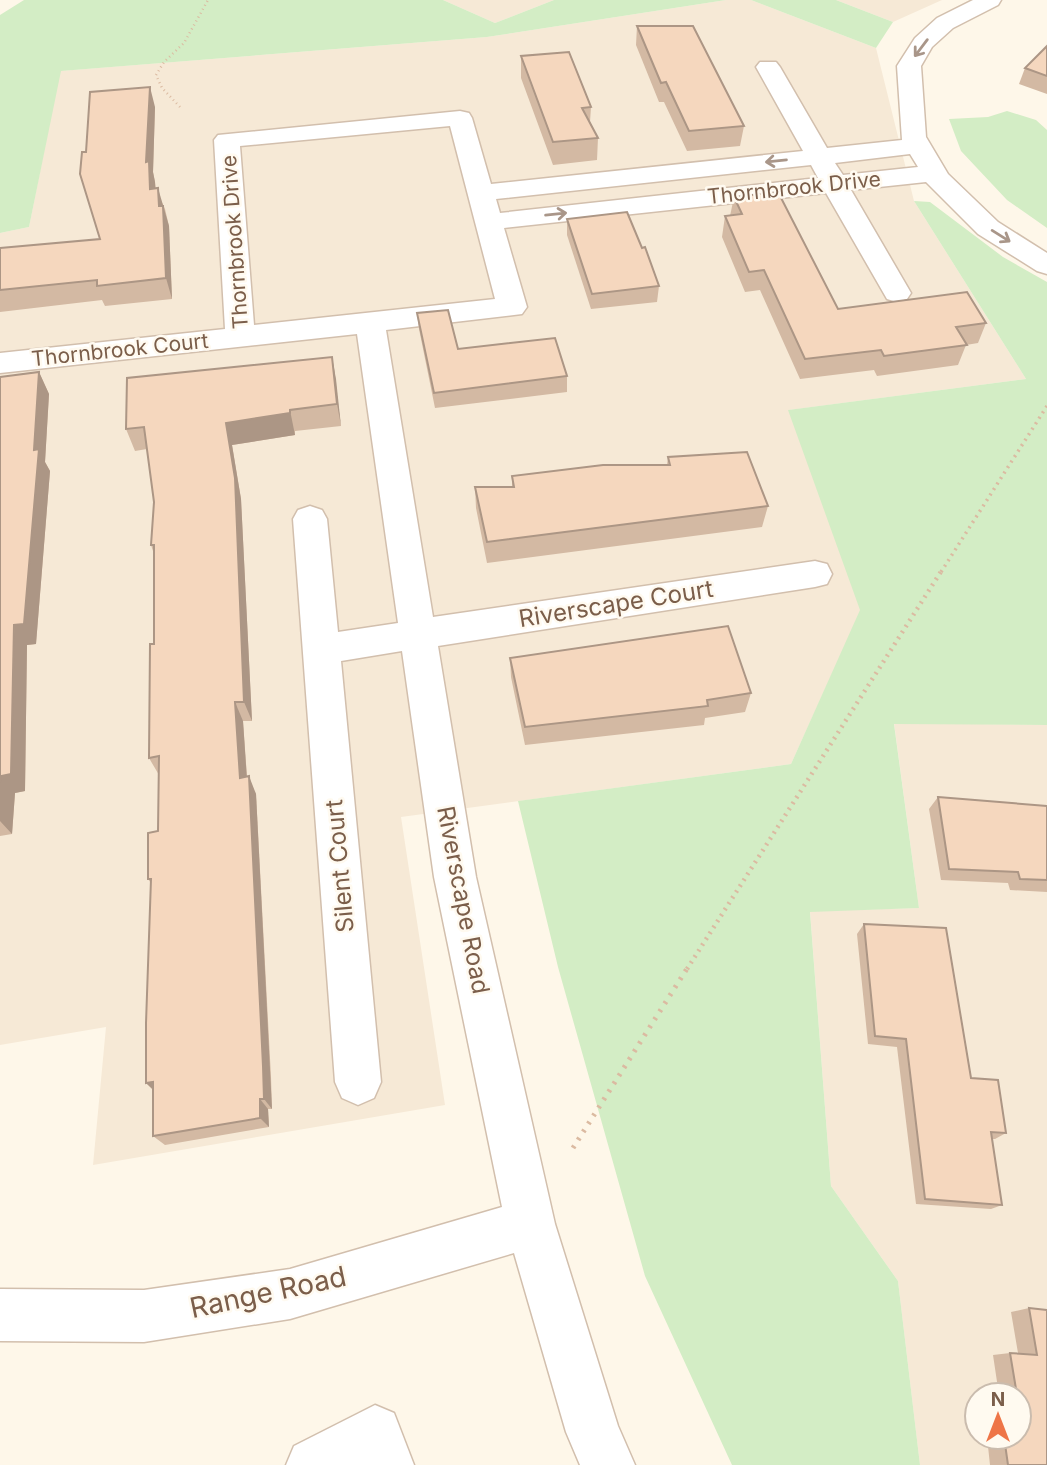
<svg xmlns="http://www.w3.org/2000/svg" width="1047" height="1465" viewBox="0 0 1047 1465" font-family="Inter,sans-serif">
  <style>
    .residential { fill: #f6e9d6; fill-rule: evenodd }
    .green { fill: #d3edc5 }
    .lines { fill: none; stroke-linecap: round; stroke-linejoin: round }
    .street-casing { stroke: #d2bfad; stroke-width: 3 }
    .path-far3 { stroke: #dbbaa1; stroke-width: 2.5; stroke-dasharray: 1 3.5; stroke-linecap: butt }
    .path-far2 { stroke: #dbbaa1; stroke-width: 3.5; stroke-dasharray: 2 4.5; stroke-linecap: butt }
    .path-far1 { stroke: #dbbaa1; stroke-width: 4.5; stroke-dasharray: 2 5; stroke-linecap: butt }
    .path { stroke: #dbbaa1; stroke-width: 5; stroke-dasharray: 2.5 7; stroke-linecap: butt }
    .street { fill: #fff; fill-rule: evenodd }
    .wall { fill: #d3b9a3 }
    .shaded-wall { fill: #ac9685 }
    .building { fill: #f5d7be; stroke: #ac9685; stroke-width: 2 }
    .oneway { stroke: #a99689 }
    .labels { text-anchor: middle; stroke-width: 5; stroke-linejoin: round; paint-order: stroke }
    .far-street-label { font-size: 21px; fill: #7b5e4a; stroke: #fffaf0 }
    .street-label { font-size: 24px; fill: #7b5e4a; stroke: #fffaf0 }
    .near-street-label { font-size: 28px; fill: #7b5e4a; stroke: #fffaf0 }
  </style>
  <rect width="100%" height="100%" fill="#fef7e9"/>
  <g class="residential">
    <path d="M443 0H554L495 23Z"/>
    <path d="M726 0H751L876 48 914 201 1026 379 789 410 861 610 791 764 401 817 445 1105 93 1165 106 1027 0 1045V233L29 227 60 71 487 37Z"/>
    <path d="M836 0H942L893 22Z"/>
    <path d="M894 723 1047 725V1465H920L898 1281 831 1186 810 911 919 908ZM977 1395H1019V1437H977Z"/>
  </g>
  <g class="green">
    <path d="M24 0H443L495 23 554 0H726L487 37 61 71 29 227 0 233V15Z"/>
    <path d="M751 0H836L893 22 876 48Z"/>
    <path d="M1007 111 1036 120 1047 130V228L1007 200 961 151 949 119 988 117Z"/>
    <path d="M914 201 930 202 1003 257 1047 282V725L894 724 919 908 810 912 831 1186 898 1281 920 1465H732L645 1276 558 967 518 801 791 764 860 610 788 410 1026 379Z"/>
  </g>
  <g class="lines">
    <g class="street-casing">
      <g id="street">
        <path d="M973 0H1001L998 5 953 28 932 47 921 66 926 137 948 174 998 222 1047 253V274L1037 271 978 234 926 182 851 190 911 293 907 299 897 302 887 299 826 193 504 228 527 307 522 314 386 330 433 617 815 561 827 564 832 574 827 584 815 587 438 646 476 877 555 1224 618 1426 635 1465H580L566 1432 514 1253 290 1319 144 1342 0 1341V1289L144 1290 290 1269 502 1207 434 877 402 651 341 661 381 1082 374 1098 358 1105 342 1098 335 1082 293 519 298 510 310 506 322 510 327 519 338 632 398 623 357 334 0 373V353L225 329 214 140 218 135 460 111 469 113 472 118 491 184 803 151 756 67 760 62H776L780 67 827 148 902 140 897 66 915 38 937 18ZM450 126 495 299 254 325 240 146ZM910 154 918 167 843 175 835 163ZM811 165 818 178 500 213 496 199Z"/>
        <path d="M375 1405 394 1413 414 1465H286L294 1446Z"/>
      </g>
    </g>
    <path class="path-far3" d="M180 107 162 88 156 75 164 62 184 43 208 0"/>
    <path class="path-far2" d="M941 572 1047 406"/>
    <path class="path-far1" d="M687 969 942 570"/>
    <path class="path" d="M573 1148 688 967"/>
    <use href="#street" class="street"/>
  </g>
  <g class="wall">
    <path d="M637 26 744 126 740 146 687 151 664 102H659L636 45Z"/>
    <path d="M1047 46V94L1019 84 1025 68Z"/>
    <path d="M521 56 591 107 590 122 598 138 597 160 553 165 521 78Z"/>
    <path d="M155 107 153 172 155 182 156 189 165 209 169 226 172 299 105 306 102 300 0 312V248L100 239 86 152Z"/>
    <path d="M734 197 838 309 986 323 978 343 966 345 958 365 877 376 874 370 800 379 760 290 745 292 722 237 725 216H730Z"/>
    <path d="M567 219 659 286 657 302 591 309 567 235Z"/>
    <path d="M417 313 458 349 567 376V392L435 408 419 329Z"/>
    <path d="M332 357 341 426 295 431V435L232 445 241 499 252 721H243L247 777 256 794 271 1077 272 1109H268L269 1127 165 1145 153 1136V1090L146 1083 151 883 148 879 158 831 159 775 149 758 154 644V554L151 545 154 502 147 449 135 451 126 429Z"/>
    <path d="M39 372 49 394 45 462 50 471 36 644 27 645 25 791 15 793 12 834 0 836V377Z"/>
    <path d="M668 457 768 506 762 527 487 563 476 508 475 487H512V476L667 465Z"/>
    <path d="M510 658 751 693 745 712 705 718 704 725 525 745 511 677Z"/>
    <path d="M938 797 1047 806V892L1010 890 1008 883 941 880 929 809Z"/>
    <path d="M864 924 971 1078 1006 1133 995 1139H992L1002 1205 991 1209 916 1204 897 1047 868 1044 857 934Z"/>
    <path d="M1029 1308 1047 1310V1465H990L987 1437H1019V1395H999L993 1355 1010 1353H1018L1011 1312Z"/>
  </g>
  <g class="shaded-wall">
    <path d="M150 87 155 107 153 172 155 182 156 210 150 189 146 162Z"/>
    <path d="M158 188 169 226 172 299 166 278 159 206Z"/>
    <path d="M332 357 336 379 341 426 337 404Z"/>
    <path d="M39 372 49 394 45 462 50 471 36 644 27 645 25 791 15 793 12 834 0 821V782Z"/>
    <path d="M290 410 295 435 232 445 241 499 252 721 244 702 226 423Z"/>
    <path d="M235 702 243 721 248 795 240 778Z"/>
    <path d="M249 776 256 794 272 1109 264 1099Z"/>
    <path d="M153 1082 158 1094 146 1083Z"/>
    <path d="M260 1099 268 1109 269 1127 260 1118Z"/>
  </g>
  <g class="building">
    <path d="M637 26H693L744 126 689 131 666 82 661 83Z"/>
    <path d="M1047 46V76L1025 68Z"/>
    <path d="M569 52 591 107 582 108 598 138 553 142 521 56Z"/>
    <path d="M150 87 146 162 149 161 150 189 158 188 159 206H163L166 278 97 286V280L0 290V248L100 239 80 174 82 152H86L90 92Z"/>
    <path d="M778 192 838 309 967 292 986 323 956 327 967 345 884 356 881 350 805 359 764 270 749 272 725 216 742 214 734 197Z"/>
    <path d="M627 212 642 248 645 247 659 286 592 294 567 219Z"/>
    <path d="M448 310 458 349 555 338 567 376 434 393 417 313Z"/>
    <path d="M332 357 337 404 290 410V413L226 423 235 478 244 702H235L240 778 249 776 263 1066 264 1099H260V1118L153 1136V1082L146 1083V1023L151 879H148V833L158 831 159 756 149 758 150 644H154V545H151L154 502 144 427 126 429 127 378Z"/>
    <path d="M39 372 34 450 39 449 24 624 14 625 11 774 1 776 0 782V377Z"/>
    <path d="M747 452 768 506 487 542 475 487H514L512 476 603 465H670L668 457Z"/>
    <path d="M728 626 751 693 707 700 708 706 525 727 510 658Z"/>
    <path d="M938 797 1047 806V880L1020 879 1018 872 949 869Z"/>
    <path d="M864 924 946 928 971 1078 998 1080 1006 1133 991 1132 1002 1205 925 1199 906 1039 875 1036Z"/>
    <path d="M1029 1308 1047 1310V1465H1008L1004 1437H1019V1433L1023 1434 1019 1410V1395H1017L1010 1353 1037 1355Z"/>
  </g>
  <defs><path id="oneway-shaft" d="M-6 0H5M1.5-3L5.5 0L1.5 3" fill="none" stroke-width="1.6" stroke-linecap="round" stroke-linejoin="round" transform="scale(1.75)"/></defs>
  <g class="oneway">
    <use href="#oneway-shaft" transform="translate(921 48) rotate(127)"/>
    <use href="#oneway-shaft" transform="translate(776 161) rotate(174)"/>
    <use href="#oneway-shaft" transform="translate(556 214) rotate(-6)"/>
    <use href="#oneway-shaft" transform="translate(1001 236) rotate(32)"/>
  </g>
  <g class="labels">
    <g class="far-street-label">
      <text transform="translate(794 188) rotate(-6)" y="7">Thornbrook Drive</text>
      <text transform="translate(235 242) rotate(-94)" y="7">Thornbrook Drive</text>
      <text transform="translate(120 350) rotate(-6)" y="7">Thornbrook Court</text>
    </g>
    <g class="street-label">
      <text transform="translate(616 604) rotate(-9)" y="8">Riverscape Court</text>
      <text transform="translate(340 866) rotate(-95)" y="8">Silent Court</text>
      <text transform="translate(463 900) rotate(79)" y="8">Riverscape Road</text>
    </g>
    <g class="near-street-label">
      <text transform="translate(268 1292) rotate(-12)" y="10">Range Road</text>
    </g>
  </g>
  <g transform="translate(998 1416)"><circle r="33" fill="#fffaf0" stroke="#cabcae" stroke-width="2"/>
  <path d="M0-5L12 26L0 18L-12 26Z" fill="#ee7547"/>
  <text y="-10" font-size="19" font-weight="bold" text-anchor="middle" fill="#7b5e4a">N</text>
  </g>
</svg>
